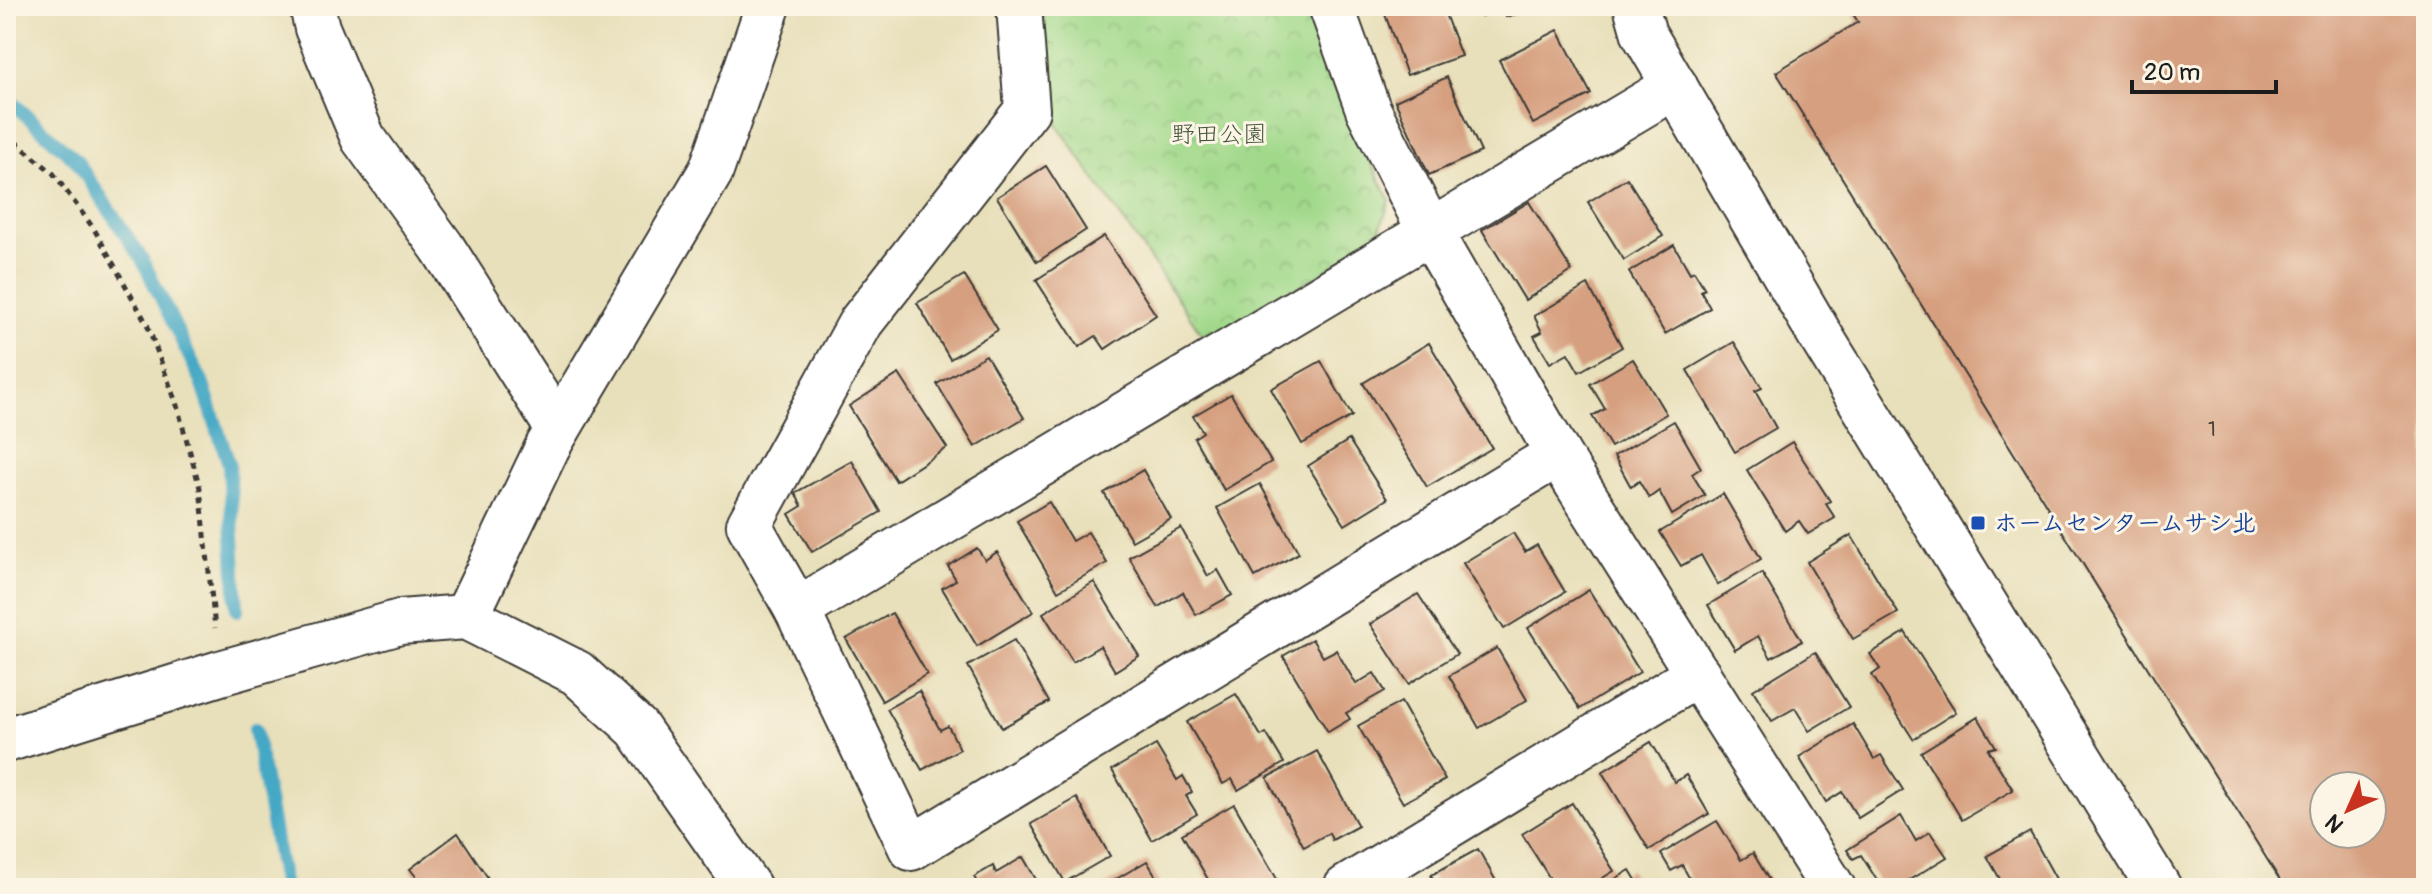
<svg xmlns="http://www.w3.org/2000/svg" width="2432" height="894" viewBox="0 0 2432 894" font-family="Pangolin,'Klee One',sans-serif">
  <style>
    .park { fill: url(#park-crowns); stroke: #5e7a54; stroke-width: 2 }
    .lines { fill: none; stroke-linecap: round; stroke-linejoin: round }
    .stream { stroke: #45a8c5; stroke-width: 14 }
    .building { fill: #d69f7f; fill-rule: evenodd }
    .minor-casing { stroke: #3b3934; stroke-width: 48 }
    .path { stroke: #3b3934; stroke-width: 5; stroke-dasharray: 6 6; stroke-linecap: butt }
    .minor { stroke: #fff; stroke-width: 44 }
    .transit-dot { fill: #1a4fb4; stroke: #fcf5e5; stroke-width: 3 }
    .labels { text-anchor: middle; stroke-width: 6; stroke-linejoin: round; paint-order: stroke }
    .number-label { font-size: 20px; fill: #4a3d35 }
    .park-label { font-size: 24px; fill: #44553d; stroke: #fcf5e5 }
    .transit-label { font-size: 24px; font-weight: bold; fill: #164399; stroke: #fcf5e5; text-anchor: start }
  </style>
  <defs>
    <pattern id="park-crowns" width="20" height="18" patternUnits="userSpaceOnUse" patternTransform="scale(2)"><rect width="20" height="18" fill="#a1d98b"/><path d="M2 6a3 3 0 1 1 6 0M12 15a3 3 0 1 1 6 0" fill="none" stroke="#8aba77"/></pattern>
  </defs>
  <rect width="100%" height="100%" fill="#fcf5e5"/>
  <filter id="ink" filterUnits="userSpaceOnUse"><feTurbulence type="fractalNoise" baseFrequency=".0125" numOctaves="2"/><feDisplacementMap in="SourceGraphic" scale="16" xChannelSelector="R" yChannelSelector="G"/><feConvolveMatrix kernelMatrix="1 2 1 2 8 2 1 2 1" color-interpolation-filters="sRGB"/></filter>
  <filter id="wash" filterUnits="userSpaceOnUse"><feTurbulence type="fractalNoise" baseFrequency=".006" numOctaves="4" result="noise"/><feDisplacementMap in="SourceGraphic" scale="32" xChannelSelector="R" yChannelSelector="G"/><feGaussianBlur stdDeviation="1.8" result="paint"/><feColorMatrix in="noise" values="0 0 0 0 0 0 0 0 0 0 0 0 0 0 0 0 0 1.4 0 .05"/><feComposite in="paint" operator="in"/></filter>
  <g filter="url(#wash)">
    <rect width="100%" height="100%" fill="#e8e0bb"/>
    <path class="park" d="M1042 6H1311C1325 74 1358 138 1390 200L1376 240 1208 343 1056 123Z"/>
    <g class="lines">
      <g class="stream">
        <path d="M6 97 76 160 142 259 202 382 229 464 237 610"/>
        <path d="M255 729 284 888"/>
      </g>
    </g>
    <g id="blocks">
      <g class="building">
        <path d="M1382 6H1442L1461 56 1407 75Z"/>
        <path d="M1479 6H1541V7L1506 17 1503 10 1481 16Z"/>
        <path d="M1848 6H2426V888H2285L1776 72 1858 22ZM2324 786H2372V834H2324Z"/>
        <path d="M1558 30 1591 94 1533 124 1499 60Z"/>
        <path d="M1447 77 1481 152 1429 175 1395 101Z"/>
        <path d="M1046 166 1086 230 1037 262 997 197Z"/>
        <path d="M1627 178 1663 236 1624 260 1588 202Z"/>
        <path d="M1529 202 1572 271 1525 300 1482 230Z"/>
        <path d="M1104 236 1156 315 1105 349 1096 336 1079 347 1036 280Z"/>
        <path d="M1674 245 1690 273 1694 271 1705 289 1701 291 1710 308 1665 334 1629 272Z"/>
        <path d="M964 275 998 330 950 359 917 303Z"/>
        <path d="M1588 285 1622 347 1579 372 1568 353 1550 363 1534 336 1542 332 1534 316Z"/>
        <path d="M1734 342 1762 388 1755 391 1776 428 1735 452 1687 370Z"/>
        <path d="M1429 343 1492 448 1427 487 1363 383Z"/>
        <path d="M986 355 1024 418 975 447 937 384Z"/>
        <path d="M1633 359 1666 414 1611 447 1592 416 1605 409 1590 384Z"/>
        <path d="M1321 361 1352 416 1302 444 1271 389Z"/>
        <path d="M899 374 947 448 896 481 849 406Z"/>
        <path d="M1231 394 1271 462 1224 490 1194 438 1203 432 1193 416Z"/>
        <path d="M1674 421 1701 468 1692 474 1705 495 1672 515 1659 491 1649 498 1639 481 1631 487 1614 456Z"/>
        <path d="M1349 440 1387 499 1345 525 1308 466Z"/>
        <path d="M1792 442 1830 501 1826 504 1835 518 1808 534 1799 521 1785 531 1747 470Z"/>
        <path d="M852 461 881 512 812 552 789 514 802 506 795 493Z"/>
        <path d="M1143 470 1171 519 1132 541 1104 493Z"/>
        <path d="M1260 484 1299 553 1255 577 1217 508Z"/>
        <path d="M1723 494 1761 559 1718 585 1701 555 1681 566 1660 532Z"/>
        <path d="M1049 502 1072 541 1088 532 1107 563 1058 591 1017 521Z"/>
        <path d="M1181 528 1208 576 1218 570 1232 595 1196 615 1183 592 1158 607 1129 557Z"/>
        <path d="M1513 533 1525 552 1537 545 1565 592 1504 629 1463 563Z"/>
        <path d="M1851 535 1898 613 1853 639 1807 562Z"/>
        <path d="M977 548 985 560 997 552 1033 612 977 646 942 588 956 580 948 566Z"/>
        <path d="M1762 573 1802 641 1771 658 1758 636 1735 650 1708 605Z"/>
        <path d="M1094 582 1139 656 1115 671 1100 646 1073 662 1043 613Z"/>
        <path d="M1589 590 1640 672 1580 709 1528 628Z"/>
        <path d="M1418 594 1457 654 1409 684 1370 624Z"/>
        <path d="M892 613 927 674 882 701 846 639Z"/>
        <path d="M1905 632 1956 712 1913 739 1872 675 1880 669 1870 654Z"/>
        <path d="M1312 639 1323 657 1336 650 1356 684 1374 673 1385 691 1346 713 1350 719 1328 732 1283 656Z"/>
        <path d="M1014 640 1049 702 1002 728 968 666Z"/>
        <path d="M1497 648 1527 700 1479 728 1449 676Z"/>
        <path d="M1815 652 1849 707 1809 731 1795 708 1772 721 1753 690Z"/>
        <path d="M919 691 940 730 948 726 960 749 922 770 887 709Z"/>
        <path d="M1236 694 1261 736 1266 733 1284 763 1238 790 1232 779 1223 784 1187 722Z"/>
        <path d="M1401 702 1445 780 1403 803 1358 726Z"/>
        <path d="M1978 717 1996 747 1988 749 2013 790 1962 820 1921 752Z"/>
        <path d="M1853 724 1874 759 1881 755 1903 790 1858 818 1842 792 1826 802 1799 757Z"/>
        <path d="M1651 742 1675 782 1686 775 1709 814 1649 850 1602 772Z"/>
        <path d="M1156 745 1177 780 1183 776 1192 792 1186 796 1197 814 1152 840 1112 770Z"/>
        <path d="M1317 751 1358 826 1332 840 1329 833 1304 847 1267 778Z"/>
        <path d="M1077 798 1110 856 1065 882 1031 824Z"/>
        <path d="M1572 803 1614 871 1586 888H1556L1522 834Z"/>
        <path d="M1234 804 1277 879 1261 888H1213L1182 834Z"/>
        <path d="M1901 816 1916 841 1930 832 1947 857 1896 888H1882L1861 855 1853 859 1847 850Z"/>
        <path d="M1717 821 1741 860 1753 853 1769 880 1755 888H1695L1682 865 1671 871 1661 854Z"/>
        <path d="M2030 832 2061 888H2005L1987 856Z"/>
        <path d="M458 833 494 887 493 888H425L410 869Z"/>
        <path d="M1478 849 1500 888H1439L1431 875Z"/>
        <path d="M1023 857 1041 888H981L974 877 993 866 996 873Z"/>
        <path d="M1147 861 1163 888H1101Z"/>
        <path d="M1630 870 1641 888H1600Z"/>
      </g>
    </g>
  </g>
  <g filter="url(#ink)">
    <use href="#blocks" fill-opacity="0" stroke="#3b3934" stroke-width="2"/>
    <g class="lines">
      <g class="minor-casing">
        <g id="minor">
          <path d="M312 6 317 28 363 138 442 247 558 429"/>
          <path d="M1019 6 1027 110 861 322 749 525 797 610 911 848 1558 454 1430 232 1675 86"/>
          <path d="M1636 6 1644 34 1823 340 2159 888"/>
          <path d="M1558 454 1833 888"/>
          <path d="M797 610 1430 232 1368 109 1331 6"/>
          <path d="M466 617 548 446 711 171 768 6"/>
          <path d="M6 740 220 673 400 622 466 617 577 673 637 728 749 888"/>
          <path d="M1346 888 1698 674"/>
        </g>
      </g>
      <path class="path" d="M6 134 53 173 94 229 147 324 176 402 200 488 215 628"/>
      <use href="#minor" class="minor"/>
    </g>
  </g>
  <rect class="transit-dot" x="1970" y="515" width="16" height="16" rx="4"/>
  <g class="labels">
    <g class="number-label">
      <text x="2212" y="436">1</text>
    </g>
    <g class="park-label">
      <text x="1219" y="142">野田公園</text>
    </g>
    <g class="transit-label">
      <text x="1994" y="531">ホームセンタームサシ北</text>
    </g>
  </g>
  <rect width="2432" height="894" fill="none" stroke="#fcf5e5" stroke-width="32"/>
  <g transform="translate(2348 810) rotate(225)"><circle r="38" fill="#fcf5e5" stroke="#a29e95" stroke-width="2"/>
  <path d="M0-6L14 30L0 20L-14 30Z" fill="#c8321e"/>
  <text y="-12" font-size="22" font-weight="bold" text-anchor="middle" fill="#1c1c1c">N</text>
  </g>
  <path d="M2132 80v12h144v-12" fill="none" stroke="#1c1c1c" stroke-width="4"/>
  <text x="2144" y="80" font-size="24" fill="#1c1c1c" stroke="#fcf5e5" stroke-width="6" paint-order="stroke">20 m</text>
</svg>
